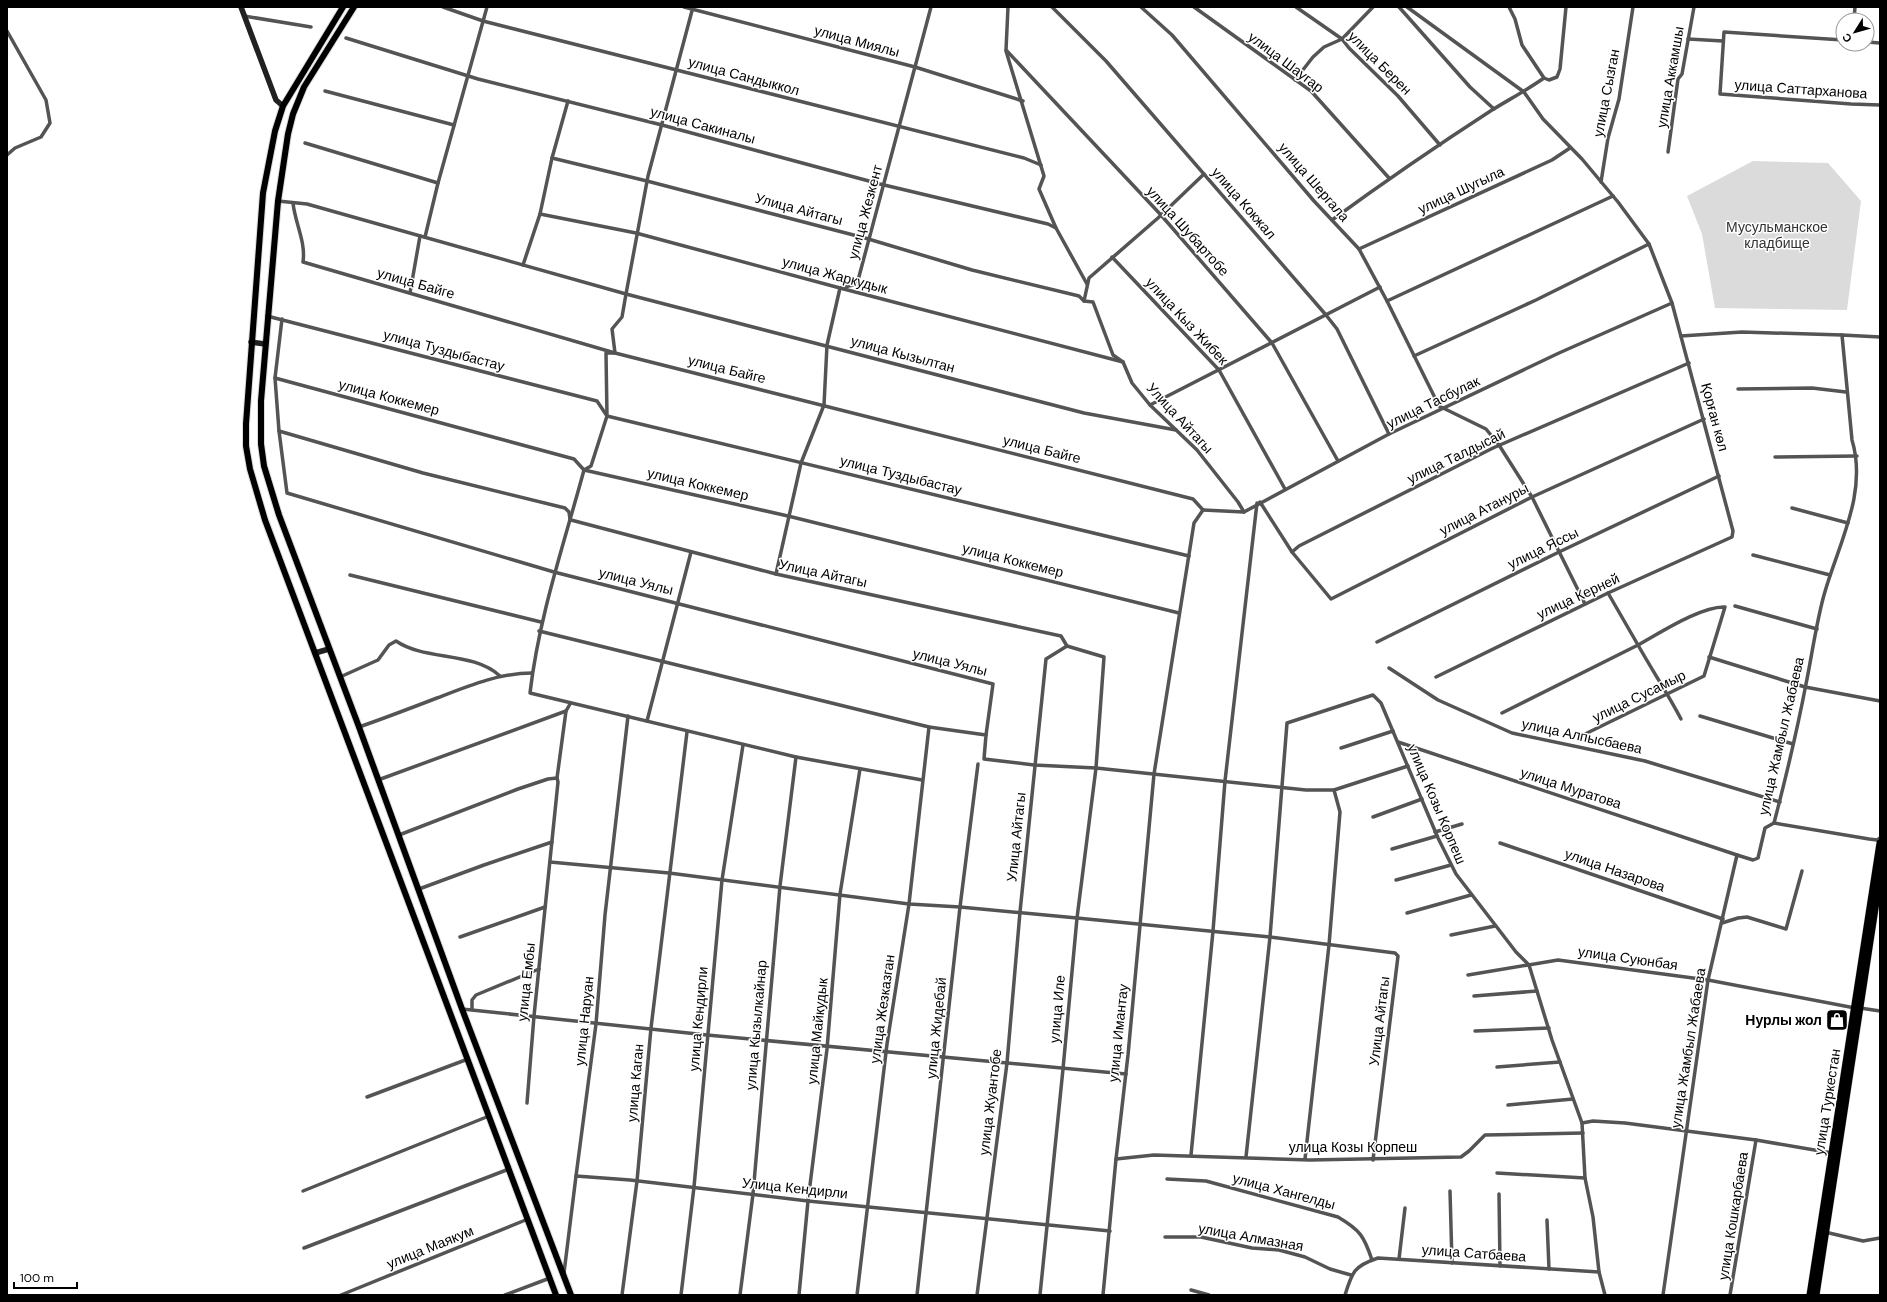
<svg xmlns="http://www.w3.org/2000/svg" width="1887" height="1302" viewBox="0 0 1887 1302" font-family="'DM Sans',sans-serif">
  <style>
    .green { fill: #dbdbdb }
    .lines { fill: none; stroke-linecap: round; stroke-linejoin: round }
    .primary-casing { stroke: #dbdbdb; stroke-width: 8 }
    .highway-casing { stroke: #dbdbdb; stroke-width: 8 }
    .street { stroke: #545454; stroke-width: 3.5 }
    .secondary { stroke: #212121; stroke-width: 5.5 }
    .primary { stroke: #000; stroke-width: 6 }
    .highway { stroke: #000; stroke-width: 7 }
    .labels { text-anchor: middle; stroke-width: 3; stroke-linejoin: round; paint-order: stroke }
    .street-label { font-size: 14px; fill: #000; stroke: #fff }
    .park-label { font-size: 14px; fill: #323232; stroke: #fff }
    .poi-label { font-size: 14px; font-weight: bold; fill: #000; stroke: #fff; text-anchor: end }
  </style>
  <rect width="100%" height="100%" fill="#fff"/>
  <path class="green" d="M1753 161 1828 163 1861 201 1847 310 1715 308 1702 234 1687 196Z"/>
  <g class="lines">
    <g class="primary-casing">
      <g id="primary">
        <path d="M343 7 283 106 275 131 263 193 246 424V446L250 469 265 520 556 1295"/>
        <path d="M354 7 304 87 293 114 288 134 278 201 261 401V444L264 466 279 515 359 727 462 1009 571 1295"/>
      </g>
    </g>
    <g class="highway-casing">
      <g id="highway">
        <path d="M1810 1295 1880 843"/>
        <path d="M1816 1295 1880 876"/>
      </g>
    </g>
    <g class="street">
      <path d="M443 7 483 21 1024 158 1041 165"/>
      <path d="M684 7 915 67 1023 101"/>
      <path d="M1008 7 1006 50 1161 215 1272 343 1338 461"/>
      <path d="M1052 7 1106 61 1326 315 1337 329 1389 434"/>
      <path d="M1141 7 1172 35 1314 201 1359 249 1387 301 1439 406 1486 429 1499 445 1532 497 1585 604"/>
      <path d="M1194 7 1311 91 1389 178"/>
      <path d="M1296 7 1342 39 1349 48 1398 96 1440 145"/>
      <path d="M1399 7 1470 87 1494 109"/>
      <path d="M1407 7 1524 92 1543 119 1582 159 1618 202 1649 244 1672 303 1733 531 1732 537 1608 593 1436 677"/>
      <path d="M1509 7 1515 19 1522 45 1544 78"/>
      <path d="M244 16 311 27"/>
      <path d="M1854 20 1855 7"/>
      <path d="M7 31 46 100 50 123 41 137 15 148 7 155"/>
      <path d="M346 38 478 79 662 125 880 184 1048 224 1056 228"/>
      <path d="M1688 39 1723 41"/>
      <path d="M1843 40 1724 32 1720 94 1851 104 1880 105"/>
      <path d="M1867 42 1880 43"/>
      <path d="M1006 51 1044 176 1039 189 1056 228 1087 284"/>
      <path d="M1295 80 1313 57 1324 47 1342 39 1373 7"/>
      <path d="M325 91 454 125"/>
      <path d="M305 143 438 183 487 7"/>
      <path d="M1668 152 1678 79 1682 74 1694 7"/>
      <path d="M552 158 647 181 865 238 972 270 1079 296 1084 301"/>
      <path d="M1204 174 1158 218 1089 278 1084 301 1093 302 1113 355 1123 362 1132 383 1150 405 1197 450 1238 502 1244 512"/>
      <path d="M1601 182 1608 138 1619 99 1633 7"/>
      <path d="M278 201 307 204 626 294 648 176 693 7"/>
      <path d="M293 203C295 223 306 242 303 262L615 353 1193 499 1203 510"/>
      <path d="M540 214 636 233 840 288 1123 362"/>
      <path d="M1332 220C1384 182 1438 145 1492 110 1510 99 1527 90 1544 78L1549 80 1557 77 1560 69 1566 7"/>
      <path d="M425 237 438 183"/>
      <path d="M1359 249 1552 160 1570 148"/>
      <path d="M1112 257 1219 370 1285 489"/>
      <path d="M523 265 540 214 552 158 568 101"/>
      <path d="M410 293 420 236"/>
      <path d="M1387 301 1613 196"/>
      <path d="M267 316 597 401 607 416 591 466 584 470C564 544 539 616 530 693L796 757 922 780"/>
      <path d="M282 319 275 378 574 459 584 470 788 516 1179 613"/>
      <path d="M1681 336 1742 332 1842 335"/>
      <path d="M1414 356 1536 300 1649 244"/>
      <path d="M275 378 279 431 423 473 565 508 569 512 570 519"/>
      <path d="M1738 389 1812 388 1846 392"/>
      <path d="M1150 405 1380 287"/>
      <path d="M1176 430 1084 413 626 294 622 317 612 329 615 353H606L607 416 1189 556"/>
      <path d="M279 431 287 493 554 572 993 684 986 735"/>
      <path d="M1775 457 1857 456"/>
      <path d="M1260 502 1292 552 1299 546 1493 448 1689 363"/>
      <path d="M1792 508 1848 523"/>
      <path d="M1203 510 1244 512 1389 434 1559 353 1672 303"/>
      <path d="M1292 552 1331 599 1532 497 1704 419"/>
      <path d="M1753 555 1830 575"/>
      <path d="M776 574 801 463 824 405 827 345 840 288 857 284 931 7"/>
      <path d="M350 575 541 622"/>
      <path d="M1735 606 1817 629"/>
      <path d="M539 631 929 727 986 735 984 759 1034 765 1096 768 1104 657 1067 646 1061 636 776 574 571 520"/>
      <path d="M1377 642 1559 552 1719 476"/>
      <path d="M1709 657 1805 687 1880 701"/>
      <path d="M1389 668 1438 700 1512 733 1645 761 1780 802"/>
      <path d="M340 677 378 660 389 645 396 641C425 661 473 651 500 676"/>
      <path d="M1502 713 1638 645 1608 593"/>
      <path d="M1700 716 1793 744"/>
      <path d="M647 721 691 552"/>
      <path d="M359 727C385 718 411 708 437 698 468 686 499 673 532 673"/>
      <path d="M1583 735 1704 676 1725 607C1701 606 1660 633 1638 645 1652 670 1668 694 1681 719"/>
      <path d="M1398 742 1737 855"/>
      <path d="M1341 748 1393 731"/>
      <path d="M557 778 566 711 570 704"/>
      <path d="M378 780 566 711"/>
      <path d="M1373 817 1422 799"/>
      <path d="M1774 823 1869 839 1877 840 1880 838"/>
      <path d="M1435 832 1462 824"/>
      <path d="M399 835 518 789 548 779 557 778 558 782 534 1016 527 1103"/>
      <path d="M1500 843 1723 919"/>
      <path d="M1392 849 1437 836"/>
      <path d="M550 862 669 873 909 904 960 907 1077 918 1096 768 1306 790H1334L1408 766"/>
      <path d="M1396 880 1451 865"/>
      <path d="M419 889 484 865 552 842"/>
      <path d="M1407 913 1471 895"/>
      <path d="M1722 923 1738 918 1747 917 1786 929 1802 871"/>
      <path d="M1451 935 1495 926"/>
      <path d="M460 937 545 907"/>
      <path d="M1468 975 1558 960 1708 980 1855 1008"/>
      <path d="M1474 996 1537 991"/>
      <path d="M1860 1008 1880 1011"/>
      <path d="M462 1009 707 1035 1126 1074"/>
      <path d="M472 1009V1000L476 995 539 969"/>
      <path d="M1475 1031 1549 1028"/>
      <path d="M1497 1067 1560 1062"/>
      <path d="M367 1097 468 1059"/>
      <path d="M1508 1105 1573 1099"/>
      <path d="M1582 1123 1593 1121 1625 1123 1756 1140 1832 1153"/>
      <path d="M1191 1155 1213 931 1225 781 1257 503"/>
      <path d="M1246 1157 1270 937 1287 723 1373 695 1381 703 1438 838 1456 874 1516 952 1529 965 1552 1040 1582 1123 1585 1178 1593 1217 1599 1272 1605 1295"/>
      <path d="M1116 1159 1154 1155 1310 1160 1461 1157 1469 1151 1485 1135 1583 1133"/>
      <path d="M1305 1159 1329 945 1340 812 1334 790"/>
      <path d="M1497 1173 1585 1178"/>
      <path d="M576 1176 596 1024 605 915 628 716"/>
      <path d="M1167 1179 1206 1181 1338 1217C1360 1230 1364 1236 1372 1260"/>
      <path d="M303 1191 489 1116"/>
      <path d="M1450 1191 1452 1263"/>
      <path d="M1499 1194 1500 1266"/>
      <path d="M1547 1220 1549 1269"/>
      <path d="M1825 1232 1863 1241 1880 1238"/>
      <path d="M1165 1237H1201L1252 1248 1279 1250 1305 1257 1330 1269 1351 1275"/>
      <path d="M304 1248 509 1169"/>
      <path d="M1399 1259 1405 1208"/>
      <path d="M564 1273 576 1176 630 1180 808 1201 1110 1231"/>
      <path d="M1191 1290 1209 1295"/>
      <path d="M341 1295 528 1219"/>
      <path d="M505 1295 550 1278"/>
      <path d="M622 1295 637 1181 651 1028 687 732"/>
      <path d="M681 1295 694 1187 722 880 743 745"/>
      <path d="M740 1295 753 1194 780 886 796 757"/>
      <path d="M799 1295 808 1201 827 1049 840 894 860 769"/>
      <path d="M857 1295 887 1044 909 904 929 727"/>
      <path d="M917 1295 960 907 978 764"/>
      <path d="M977 1295 1007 1063 1020 912 1046 659 1067 646"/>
      <path d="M1040 1295 1063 1069 1077 918 1270 937 1395 953 1398 956 1373 1160"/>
      <path d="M1103 1295 1116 1159 1128 1055 1154 774 1194 523 1203 510"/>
      <path d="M1345 1295C1352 1272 1354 1266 1378 1258L1599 1272"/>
      <path d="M1663 1295 1708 980 1737 855 1753 860 1758 858 1765 828 1774 823C1786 777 1797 731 1806 684 1812 655 1816 624 1824 595 1838 545 1868 493 1852 440L1842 335 1880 337"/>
      <path d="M1730 1295 1756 1140"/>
    </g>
    <g class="secondary">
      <path d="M241 7 276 100 283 106"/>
      <path d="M251 342 265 344"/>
      <path d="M315 653 329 649"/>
    </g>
    <use href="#primary" class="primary"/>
    <use href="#highway" class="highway"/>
  </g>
  <defs>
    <g id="shop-square" transform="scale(1.15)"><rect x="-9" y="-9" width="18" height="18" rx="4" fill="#000" stroke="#fff"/><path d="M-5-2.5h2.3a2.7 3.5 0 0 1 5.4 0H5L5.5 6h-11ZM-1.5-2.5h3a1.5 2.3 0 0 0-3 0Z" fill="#fff"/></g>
  </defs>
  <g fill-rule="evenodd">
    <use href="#shop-square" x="1837" y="1020"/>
  </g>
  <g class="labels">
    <g class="street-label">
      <text transform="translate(857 41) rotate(15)" y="5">улица Миялы</text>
      <text transform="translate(1286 62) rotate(37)" y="5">улица Шаугар</text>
      <text transform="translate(1380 63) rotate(45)" y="5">улица Берен</text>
      <text transform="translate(744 76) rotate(15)" y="5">улица Сандыккол</text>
      <text transform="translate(1670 77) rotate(-80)" y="5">улица Аккамшы</text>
      <text transform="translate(1801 89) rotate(4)" y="5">улица Саттарханова</text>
      <text transform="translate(1606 93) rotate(-79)" y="5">улица Сызган</text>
      <text transform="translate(703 125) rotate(15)" y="5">улица Сакиналы</text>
      <text transform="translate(1314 182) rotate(49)" y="5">улица Шергала</text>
      <text transform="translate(1461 190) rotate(-25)" y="5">улица Шугыла</text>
      <text transform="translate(1244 203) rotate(49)" y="5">улица Кокжал</text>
      <text transform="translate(799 209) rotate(15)" y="5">Улица Айтагы</text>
      <text transform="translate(865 212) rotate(-75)" y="5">улица Жезкент</text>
      <text transform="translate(1188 231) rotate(48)" y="5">улица Шубартобе</text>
      <text transform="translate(835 275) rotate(15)" y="5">улица Жаркудык</text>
      <text transform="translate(416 283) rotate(16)" y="5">улица Байге</text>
      <text transform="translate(1187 321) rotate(47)" y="5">улица Кыз Жибек</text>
      <text transform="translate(444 350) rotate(15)" y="5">улица Туздыбастау</text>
      <text transform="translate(903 354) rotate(15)" y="5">улица Кызылтан</text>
      <text transform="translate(727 369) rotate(14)" y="5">улица Байге</text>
      <text transform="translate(389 397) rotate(15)" y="5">улица Коккемер</text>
      <text transform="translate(1433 402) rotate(-26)" y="5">улица Тасбулак</text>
      <text transform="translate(1715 417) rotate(75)" y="5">Қорған көл</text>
      <text transform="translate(1180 418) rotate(47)" y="5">Улица Айтагы</text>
      <text transform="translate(1042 449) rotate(14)" y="5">улица Байге</text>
      <text transform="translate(1456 456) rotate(-26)" y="5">улица Талдысай</text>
      <text transform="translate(901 475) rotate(14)" y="5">улица Туздыбастау</text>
      <text transform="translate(698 484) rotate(13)" y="5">улица Коккемер</text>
      <text transform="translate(1484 509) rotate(-27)" y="5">улица Атануры</text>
      <text transform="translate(1543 548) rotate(-26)" y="5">улица Яссы</text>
      <text transform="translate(1013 560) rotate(14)" y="5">улица Коккемер</text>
      <text transform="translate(823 573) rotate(12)" y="5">Улица Айтагы</text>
      <text transform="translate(636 581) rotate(14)" y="5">улица Уялы</text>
      <text transform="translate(1578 596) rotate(-25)" y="5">улица Керней</text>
      <text transform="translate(950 662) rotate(14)" y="5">улица Уялы</text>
      <text transform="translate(1639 696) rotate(-26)" y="5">улица Сусамыр</text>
      <text transform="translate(1582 736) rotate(12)" y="5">улица Алпысбаева</text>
      <text transform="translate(1781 736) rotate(-77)" y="5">улица Жамбыл Жабаева</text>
      <text transform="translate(1571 788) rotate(18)" y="5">улица Муратова</text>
      <text transform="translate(1437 804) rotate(67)" y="5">улица Козы Корпеш</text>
      <text transform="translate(1016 837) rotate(-84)" y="5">Улица Айтагы</text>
      <text transform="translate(1615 870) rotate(19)" y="5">улица Назарова</text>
      <text transform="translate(1628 958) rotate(8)" y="5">улица Суюнбая</text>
      <text transform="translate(526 982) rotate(-84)" y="5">улица Ембы</text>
      <text transform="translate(882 1009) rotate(-82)" y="5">улица Жезказган</text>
      <text transform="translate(1057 1009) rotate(-85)" y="5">улица Иле</text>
      <text transform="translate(698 1019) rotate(-85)" y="5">улица Кендирли</text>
      <text transform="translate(584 1021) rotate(-84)" y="5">улица Наруан</text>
      <text transform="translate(1379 1021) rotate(-83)" y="5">Улица Айтагы</text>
      <text transform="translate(756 1025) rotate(-85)" y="5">улица Кызылкайнар</text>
      <text transform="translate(936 1028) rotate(-84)" y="5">улица Жидебай</text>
      <text transform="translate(817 1031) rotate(-84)" y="5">улица Майкудык</text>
      <text transform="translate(1118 1033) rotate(-84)" y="5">улица Имантау</text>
      <text transform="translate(1688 1048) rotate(-81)" y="5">улица Жамбыл Жабаева</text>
      <text transform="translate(635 1083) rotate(-85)" y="5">улица Каган</text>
      <text transform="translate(990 1102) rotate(-83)" y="5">улица Жуантобе</text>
      <text transform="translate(1827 1102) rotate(-81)" y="5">улица Туркестан</text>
      <text x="1353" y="1152">улица Козы Корпеш</text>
      <text transform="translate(795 1188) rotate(6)" y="5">Улица Кендирли</text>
      <text transform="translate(1284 1191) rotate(15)" y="5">улица Хангелды</text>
      <text transform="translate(1733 1216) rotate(-81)" y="5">улица Кошкарбаева</text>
      <text transform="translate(1251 1237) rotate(10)" y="5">улица Алмазная</text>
      <text transform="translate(430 1247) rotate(-22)" y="5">улица Маякум</text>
      <text transform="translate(1474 1253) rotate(4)" y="5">улица Сатбаева</text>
    </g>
    <g class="park-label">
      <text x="1777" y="232">Мусульманское<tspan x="1777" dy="16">кладбище</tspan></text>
    </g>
    <g class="poi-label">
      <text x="1822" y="1025">Нурлы жол</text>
    </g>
  </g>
  <rect width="1887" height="1302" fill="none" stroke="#000000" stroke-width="16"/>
  <g transform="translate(1855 32) rotate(233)"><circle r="19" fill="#ffffff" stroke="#999999"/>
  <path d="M0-3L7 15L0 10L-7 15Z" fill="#000000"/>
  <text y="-6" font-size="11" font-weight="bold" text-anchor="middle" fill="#000000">С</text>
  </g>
  <path d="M14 1282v6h63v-6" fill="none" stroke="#000000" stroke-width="2"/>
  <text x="20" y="1282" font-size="12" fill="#000000" stroke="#ffffff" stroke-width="3" paint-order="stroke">100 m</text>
</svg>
